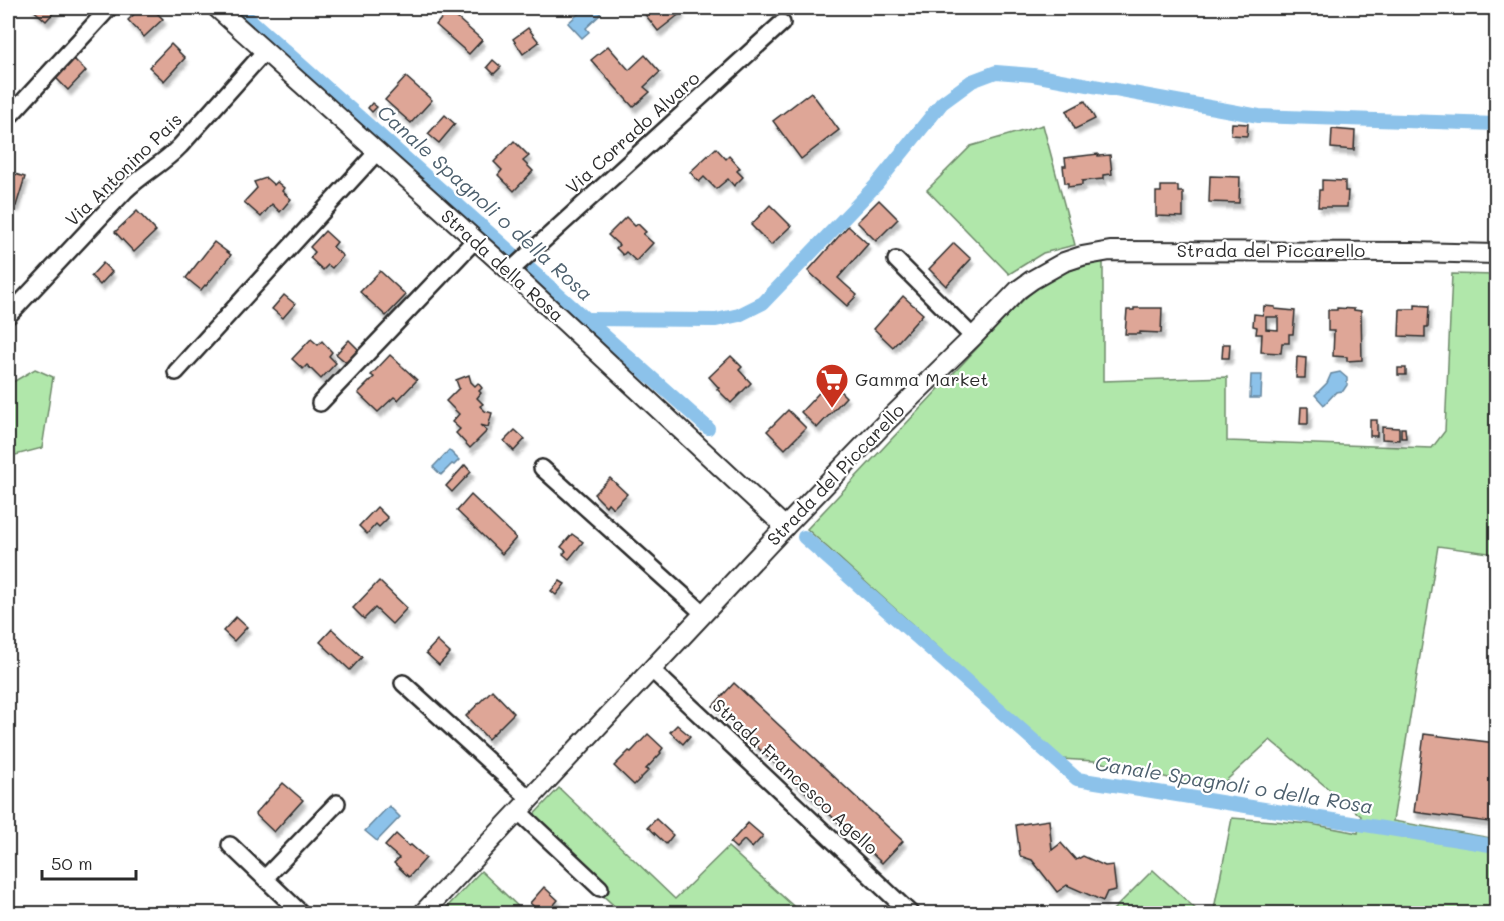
<svg xmlns="http://www.w3.org/2000/svg" width="1504" height="921" viewBox="0 0 1504 921" font-family="Mali,sans-serif">
  <style>
    .green { fill: #b0e7aa; stroke: #6e896a; stroke-width: 1.5 }
    .water { fill: #8cc2ea; stroke: #65869e; stroke-width: 1.5 }
    .lines { fill: none; stroke-linecap: round; stroke-linejoin: round }
    .canal { stroke: #8cc2ea; stroke-width: 14 }
    .building { fill: #dea697; stroke: #2b2b2b; stroke-width: 1.5; fill-rule: evenodd; filter: url(#shadow) }
    .minor-casing { stroke: #2b2b2b; stroke-width: 20 }
    .tertiary-casing { stroke: #2b2b2b; stroke-width: 22 }
    .minor { stroke: #fff; stroke-width: 15 }
    .tertiary { stroke: #fff; stroke-width: 18 }
    .labels { text-anchor: middle; stroke-width: 4.5; stroke-linejoin: round; paint-order: stroke }
    .street-label { font-size: 18px; fill: #2b2b2b; stroke: #fff }
    .poi-label { font-size: 18px; fill: #2b2b2b; stroke: #fff; text-anchor: start }
    .water-label { font-size: 20px; font-style: italic; fill: #4d606e; stroke: #fff }
  </style>
  <defs>
    <filter id="shadow"><feDropShadow dx="3" dy="5.5" stdDeviation="1.5" flood-color="#0004"/></filter>
  </defs>
  <rect width="100%" height="100%" fill="#fff"/>
  <filter id="ink" filterUnits="userSpaceOnUse"><feTurbulence type="fractalNoise" baseFrequency=".0167" numOctaves="2"/><feDisplacementMap in="SourceGraphic" scale="12" xChannelSelector="R" yChannelSelector="G"/><feConvolveMatrix kernelMatrix="1 2 1 2 8 2 1 2 1" color-interpolation-filters="sRGB"/></filter>
  <g filter="url(#ink)">
    <g class="green">
      <path d="M1043 125 1075 245 1043 253 1009 274 927 190 971 146Z"/>
      <path d="M1103 261V381L1227 377V441L1432 448 1445 431 1452 274 1496 275V554L1438 546 1393 821 1496 839V913H1205L1214 909 1232 818 1311 824 1358 833 1361 816 1270 740 1217 789 1094 761 1061 759 807 529 1011 312 1036 288 1067 271Z"/>
      <path d="M35 369 53 377 42 448 12 456 8 452V385Z"/>
      <path d="M559 788 675 899 728 847 801 913H622L525 824Z"/>
      <path d="M1153 870 1200 913H1110Z"/>
      <path d="M481 871 525 913H452L446 908Z"/>
    </g>
    <g class="water">
      <path d="M585 8H595L601 14 586 28 589 32 582 38 568 23Z"/>
      <path d="M1340 372 1347 378V385L1343 391 1336 392 1324 405 1315 395 1327 383 1331 374Z"/>
      <path d="M1251 375H1262L1261 398H1250Z"/>
      <path d="M449 450 459 460 454 465 452 464 441 475 433 467Z"/>
      <path d="M389 806 400 817 377 841 365 831Z"/>
    </g>
    <g class="lines">
      <g class="canal">
        <path d="M237 8 708 428"/>
        <path d="M585 319 716 320 739 315 763 303 876 185 942 103 972 81 996 72 1033 75 1259 116 1496 124"/>
        <path d="M804 537 1077 779 1496 846"/>
      </g>
    </g>
    <g class="building">
      <path d="M31 8H58L46 21Z"/>
      <path d="M141 8H152L163 19 144 37 128 20Z"/>
      <path d="M640 8H677L681 13 658 31Z"/>
      <path d="M448 10 482 40 469 54 436 25Z"/>
      <path d="M528 28 539 42 523 54 513 39Z"/>
      <path d="M171 44 185 58 164 81 149 67Z"/>
      <path d="M608 46 629 70 645 55 660 72 644 87 650 92 633 107 591 60Z"/>
      <path d="M74 59 86 71 68 90 56 78Z"/>
      <path d="M493 60 501 67 494 74 487 67Z"/>
      <path d="M406 77 432 100 411 123 385 100Z"/>
      <path d="M811 92 839 130 801 159 773 121Z"/>
      <path d="M1085 101 1095 119 1075 129 1066 111Z"/>
      <path d="M372 103 377 107 372 112 368 108Z"/>
      <path d="M445 115 455 124 439 143 428 134Z"/>
      <path d="M1232 123 1248 124 1247 136 1231 135Z"/>
      <path d="M1332 129 1355 131 1354 150 1331 148Z"/>
      <path d="M514 141 529 156 523 161 533 171 514 191 498 175 502 170 494 162Z"/>
      <path d="M716 148 726 159 729 156 740 168 737 171 743 177 734 186 728 179 716 189 704 177 699 182 690 172Z"/>
      <path d="M1098 154V156L1110 155 1112 174 1103 175V179L1082 181V185L1068 187V183H1065L1063 166H1066L1065 158Z"/>
      <path d="M8 172 25 177 16 206 8 203Z"/>
      <path d="M1210 176 1240 177 1239 203 1209 202Z"/>
      <path d="M266 178 274 185 277 182 284 188 282 191 291 199 280 212 272 204 261 217 244 202 257 188 254 182Z"/>
      <path d="M1322 180 1345 181V191H1348L1347 207H1318L1319 190H1322Z"/>
      <path d="M1161 186H1178V192H1183V217L1156 216V192H1161Z"/>
      <path d="M879 200 898 219 876 241 857 222Z"/>
      <path d="M770 205 791 226 771 245 751 225Z"/>
      <path d="M137 211 156 231 134 252 115 232Z"/>
      <path d="M626 217 635 226 638 224 646 232 643 234 653 243 636 261 626 252 623 255 616 248 619 245 608 235Z"/>
      <path d="M848 226 868 244 838 278 857 295 847 306 808 271Z"/>
      <path d="M325 231 337 242 333 247 343 256 332 268 328 265 323 270 310 258 315 252 310 247Z"/>
      <path d="M214 242 231 255 206 286 205 285 201 290 186 278Z"/>
      <path d="M954 243 971 259 946 286 929 269Z"/>
      <path d="M103 263 112 272 100 285 91 276Z"/>
      <path d="M380 271 406 295 386 316 360 292Z"/>
      <path d="M284 295 295 304 283 318 272 309Z"/>
      <path d="M903 296 923 314 893 347 874 329Z"/>
      <path d="M1415 305 1429 306 1428 327H1425V337L1399 336 1400 309H1415Z"/>
      <path d="M1264 306 1275 307V309L1295 311 1293 334H1289V343H1282L1281 353 1261 352 1262 334H1256L1257 327 1253 326 1254 314 1263 315ZM1266 317H1278V330L1266 329Z"/>
      <path d="M1134 308H1162L1161 333 1140 332V334H1125L1127 310H1134Z"/>
      <path d="M1337 308 1354 309V310L1361 311 1362 360 1347 361V357L1333 356 1334 331H1328V310H1337Z"/>
      <path d="M311 339 318 345 322 341 332 352 329 356 336 363 321 379 307 365 303 369 292 359Z"/>
      <path d="M349 340 360 351 348 364 336 354Z"/>
      <path d="M1223 344H1230L1229 358H1222Z"/>
      <path d="M390 355 417 380 398 400 394 397 378 412 358 393 374 377 371 375Z"/>
      <path d="M731 356 742 367 739 370 751 383 731 403 717 389 719 388 709 377Z"/>
      <path d="M1297 357 1306 358 1305 378H1296Z"/>
      <rect x="1398" y="368" width="8" height="7"/>
      <path d="M469 375 471 382 475 386 478 383 482 388 479 391 481 393 477 398 483 404 480 406 485 411 492 413 488 427 480 425 487 431 470 448 456 433 460 429 452 422 459 414 446 401 459 388 456 380Z"/>
      <path d="M830 381 846 397 817 428 801 412Z"/>
      <path d="M1301 407H1308V424H1300Z"/>
      <path d="M788 410 806 428 785 449 767 431Z"/>
      <rect x="1370" y="420" width="7" height="16"/>
      <path d="M1382 427 1399 428V440L1382 439Z"/>
      <path d="M1401 428H1405L1406 438H1401Z"/>
      <path d="M515 430 525 439 514 451 504 441Z"/>
      <path d="M465 465 471 472 452 492 446 486Z"/>
      <path d="M610 478 627 494 613 508 608 503 606 506 594 494Z"/>
      <path d="M471 495 516 538 502 554 457 511Z"/>
      <path d="M377 507 388 518 379 527 376 524 367 534 359 526Z"/>
      <path d="M572 534 583 542 569 559 563 554 566 551 561 547Z"/>
      <path d="M379 581 407 608 392 624 375 608 364 619 353 608Z"/>
      <path d="M560 581 565 584 556 595 551 591Z"/>
      <path d="M236 617 247 627 234 641 223 631Z"/>
      <path d="M332 629 362 657 350 670 320 642Z"/>
      <path d="M437 641 450 653 439 665 426 653Z"/>
      <path d="M734 683 903 841 882 863 713 706Z"/>
      <path d="M492 690 514 713 488 739 466 716Z"/>
      <path d="M677 725 690 736 683 744 670 732Z"/>
      <path d="M648 734 663 748 660 752 661 753 646 769 649 770 634 785 614 766 629 751 631 752Z"/>
      <path d="M1424 734 1496 743V823L1414 812Z"/>
      <path d="M283 783 303 800 274 832 255 814Z"/>
      <path d="M656 819 673 835 666 844 648 827Z"/>
      <path d="M1049 820 1052 850 1061 843 1076 860 1083 856 1105 866 1113 865 1116 890 1107 892 1103 901 1067 885 1057 892 1032 860 1020 856 1016 825Z"/>
      <path d="M748 823 763 836 752 848 744 840 736 848 730 843Z"/>
      <path d="M396 834 409 846 411 845 426 858 409 877 394 863 399 858 385 846Z"/>
      <path d="M544 887 558 900 546 914H542L530 903Z"/>
    </g>
    <g class="lines">
      <g class="minor-casing">
        <g id="minor">
          <path d="M8 118 109 8"/>
          <path d="M896 260 973 337"/>
          <path d="M510 271 782 23"/>
          <path d="M8 316 125 191C142 174 163 164 180 146L265 51"/>
          <path d="M176 372 377 152"/>
          <path d="M320 403 475 240"/>
          <path d="M542 468 704 614"/>
          <path d="M652 670 911 914"/>
          <path d="M403 683 530 799"/>
          <path d="M518 811 600 888"/>
          <path d="M230 845 302 914"/>
          <path d="M265 878 337 803"/>
        </g>
      </g>
      <g class="tertiary-casing">
        <g id="tertiary">
          <path d="M217 8 510 271 785 527"/>
          <path d="M422 914 785 527 885 423 973 337 1018 290 1032 280 1064 262 1082 256 1110 251 1412 252 1496 254"/>
        </g>
      </g>
      <use href="#minor" class="minor"/>
      <use href="#tertiary" class="tertiary"/>
    </g>
  </g>
  <defs>
    <g id="supermarket-pin" transform="scale(1.725)"><path d="M0 17L-7.5 6A9.5 9.5 0 1 1 7.5 6Z" fill="#c8321e" stroke="#fff"/><path d="M-6-5.5h2.5l.6 2H6L4.5 2H-2.5L-4.4-4H-6ZM-1.5 3.2a1.3 1.3 0 1 0 .1 0ZM3 3.2a1.3 1.3 0 1 0 .1 0Z" fill="#fff"/></g>
  </defs>
  <g fill-rule="evenodd">
    <use href="#supermarket-pin" x="832" y="380"/>
  </g>
  <g class="labels">
    <g class="street-label">
      <text transform="translate(633 133) rotate(-42)" y="6">Via Corrado Alvaro</text>
      <text transform="translate(124 170) rotate(-44)" y="6">Via Antonino Pais</text>
      <text x="1271" y="257">Strada del Piccarello</text>
      <text transform="translate(502 266) rotate(42)" y="6">Strada della Rosa</text>
      <text transform="translate(836 475) rotate(-46)" y="6">Strada del Piccarello</text>
      <text transform="translate(795 777) rotate(43)" y="6">Strada Francesco Agello</text>
    </g>
    <g class="poi-label">
      <text x="855" y="386">Gamma Market</text>
    </g>
    <g class="water-label">
      <text transform="translate(485 203) rotate(42)" y="7">Canale Spagnoli o della Rosa</text>
      <text transform="translate(1234 785) rotate(9)" y="7">Canale Spagnoli o della Rosa</text>
    </g>
  </g>
  <rect width="1504" height="921" fill="none" stroke="#fff" stroke-width="30"/>
  <rect x="15" y="15" width="1474" height="891" fill="none" stroke="#2b2b2b" stroke-width="2" filter="url(#ink)"/>
  <path d="M42 870v9h94v-9" fill="none" stroke="#2b2b2b" stroke-width="3"/>
  <text x="51" y="870" font-size="18" fill="#2b2b2b" stroke="#ffffff" stroke-width="4.5" paint-order="stroke">50 m</text>
</svg>
